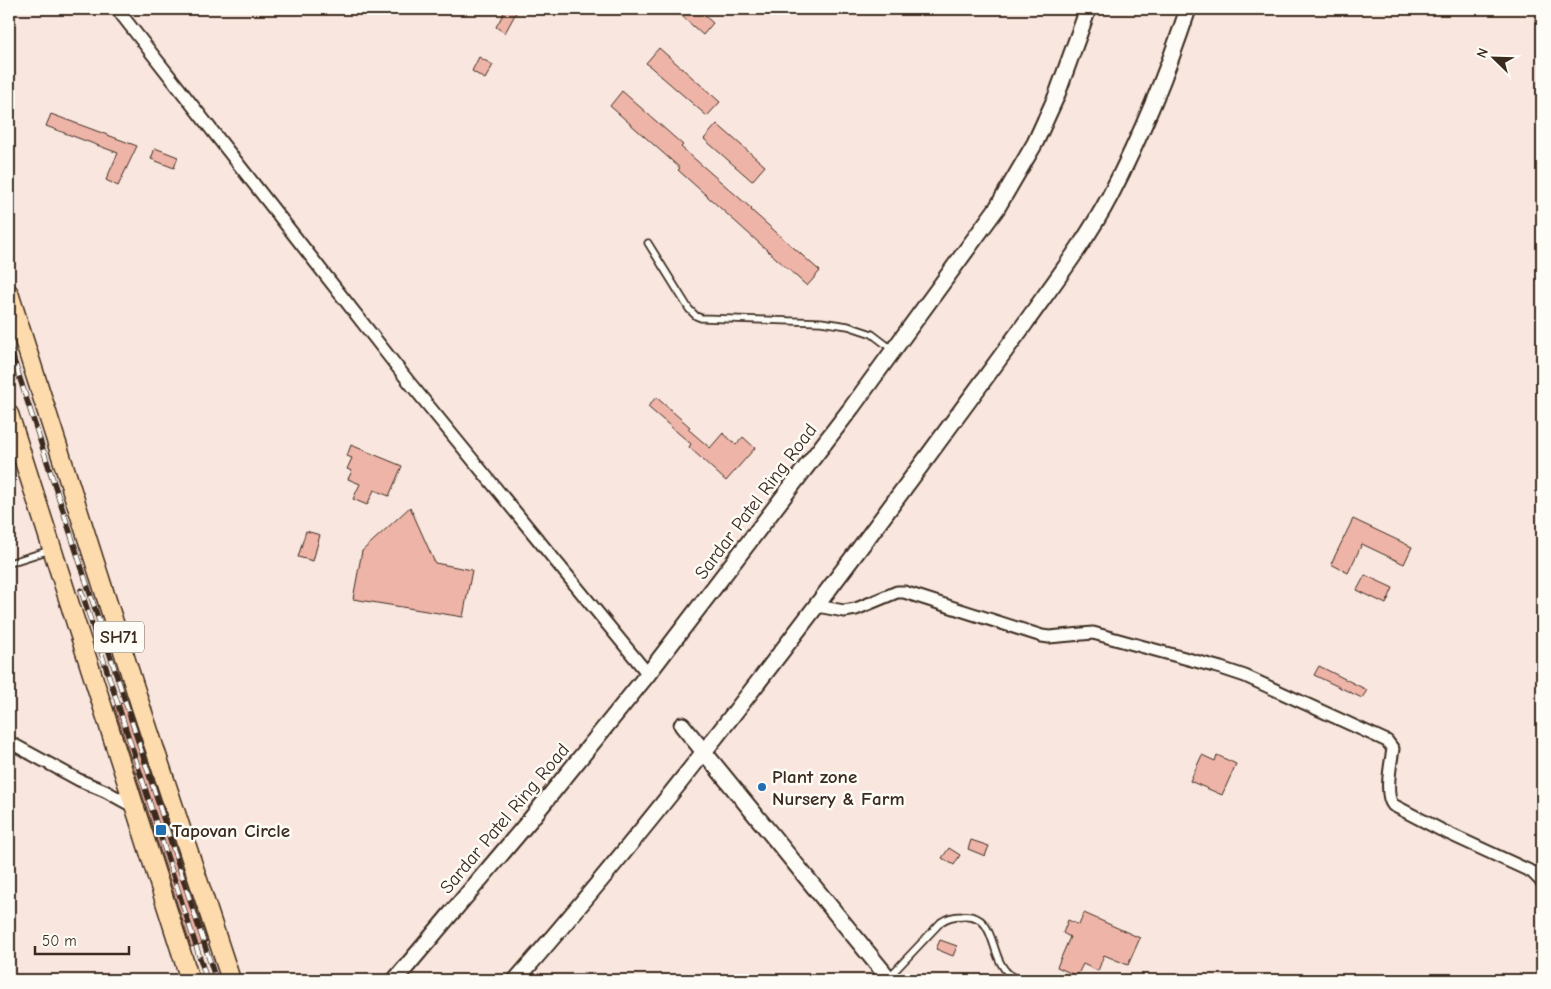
<svg xmlns="http://www.w3.org/2000/svg" width="1551" height="989" viewBox="0 0 1551 989" font-family="'Comic Neue',sans-serif">
  <style>
    .building { fill: #eeb4a7; stroke: #3b2a1e }
    .lines { fill: none; stroke-linecap: round; stroke-linejoin: round }
    .lane-casing { stroke: #3b2a1e; stroke-width: 9 }
    .street-casing { stroke: #3b2a1e; stroke-width: 15 }
    .secondary-casing { stroke: #3b2a1e; stroke-width: 19 }
    .primary-casing { stroke: #3b2a1e; stroke-width: 21 }
    .lane { stroke: #fdfcf7; stroke-width: 5.5 }
    .street { stroke: #fdfcf7; stroke-width: 11 }
    .secondary { stroke: #fdfcf7; stroke-width: 15 }
    .primary { stroke: #fedbac; stroke-width: 18 }
    .rail-casing { stroke: #3b2a1e; stroke-width: 5.5 }
    .rail { stroke: #fdfcf7; stroke-width: 4; stroke-dasharray: 11; stroke-linecap: butt }
    .poi-dot { fill: #1f6fb2; stroke: #fdfcf7; stroke-width: 2 }
    .labels { text-anchor: middle; stroke-width: 5; stroke-linejoin: round; paint-order: stroke }
    .shield { fill: #fdfcf7; stroke: #75695f; stroke-width: 1 }
    .shield-label { font-size: 18px; font-weight: bold; fill: #3b2a1e }
    .street-label { font-size: 19px; fill: #3b2a1e; stroke: #fdfcf7 }
    .poi-label { font-size: 19px; font-weight: bold; fill: #3b2a1e; stroke: #fdfcf7; text-anchor: start }
  </style>
  <rect width="100%" height="100%" fill="#f8e6df"/>
  <filter id="ink" filterUnits="userSpaceOnUse"><feTurbulence type="fractalNoise" baseFrequency=".02" numOctaves="2"/><feDisplacementMap in="SourceGraphic" scale="10" xChannelSelector="R" yChannelSelector="G"/><feConvolveMatrix kernelMatrix="1 2 1 2 8 2 1 2 1" color-interpolation-filters="sRGB"/></filter>
  <g filter="url(#ink)">
    <g class="building">
      <path d="M506 9H518L505 33 496 27Z"/>
      <path d="M674 9H697L713 23 703 35Z"/>
      <path d="M659 48 720 102 707 116 646 63Z"/>
      <path d="M479 57 493 65 485 79 472 71Z"/>
      <path d="M622 91 683 145 681 147 752 209 751 210 820 271 807 286 678 170 680 168 610 106Z"/>
      <path d="M51 114 137 146 118 186 106 180 118 153 46 126Z"/>
      <path d="M717 124 765 166 752 181 704 139Z"/>
      <path d="M155 148 178 157 174 168 151 159Z"/>
      <path d="M656 397 690 427 688 429 710 448 723 433 736 445 743 437 755 448 726 481 689 447 691 444 648 407Z"/>
      <path d="M351 445 402 466 389 496 374 490 367 505 353 499 360 484 348 479 352 471 347 469 352 458 347 456Z"/>
      <path d="M410 507 435 563 472 570 463 617 353 599 362 551Z"/>
      <path d="M1353 519 1412 547 1404 564 1362 544 1348 573 1331 564Z"/>
      <path d="M306 531 320 535 313 561 298 557Z"/>
      <path d="M1365 575 1393 588 1386 604 1357 590Z"/>
      <path d="M1319 666 1367 690 1362 698 1314 675Z"/>
      <path d="M128 701 207 942 191 947 114 706Z"/>
      <path d="M1202 755 1215 761 1217 755 1236 764 1222 795 1190 781Z"/>
      <path d="M971 840 989 846 985 856 968 849Z"/>
      <path d="M949 848 960 855 954 865 942 858Z"/>
      <path d="M1084 913 1140 938 1128 965 1104 955 1098 971 1083 964 1077 976 1057 967 1070 937 1063 933 1068 920 1079 925Z"/>
      <path d="M940 940 957 946 953 956 936 949Z"/>
    </g>
    <g class="lines">
      <g class="lane-casing">
        <g id="lane">
          <path d="M648 243 689 309 696 316 701 318 821 322 848 326 872 334 893 350"/>
          <path d="M9 563 50 550"/>
          <path d="M890 976 941 922C948 917 954 916 962 916 998 913 988 956 1009 974 1016 980 1026 980 1034 980"/>
        </g>
      </g>
      <g class="street-casing">
        <g id="street">
          <path d="M117 9 409 382 648 674"/>
          <path d="M817 606 844 611 856 609 897 592H904L1042 636 1049 637 1093 633 1221 668 1245 676 1387 741 1393 749C1391 762 1384 795 1393 805L1441 830 1532 872 1542 882"/>
          <path d="M9 742 79 780 105 791 136 808"/>
        </g>
      </g>
      <g class="secondary-casing">
        <g id="secondary">
          <path d="M682 725 890 980"/>
          <path d="M395 980 530 820 648 674 852 407 997 208 1035 143 1056 97 1088 9"/>
          <path d="M516 980C645 832 765 675 883 517 930 454 977 389 1024 325 1053 284 1087 240 1110 196 1141 136 1167 73 1188 9"/>
        </g>
      </g>
      <g class="primary-casing">
        <g id="primary">
          <path d="M9 293 140 704 231 980"/>
          <path d="M9 414 190 980"/>
        </g>
      </g>
      <use href="#lane" class="lane"/>
      <use href="#street" class="street"/>
      <use href="#secondary" class="secondary"/>
      <use href="#primary" class="primary"/>
      <g class="rail-casing">
        <g id="rail">
          <path d="M9 345 216 980"/>
          <path d="M81 590 207 980"/>
        </g>
      </g>
      <use href="#rail" class="rail"/>
    </g>
  </g>
  <g class="poi-dot">
    <circle cx="762" cy="787" r="5"/>
    <rect x="155" y="824" width="12" height="12" rx="2.5"/>
  </g>
  <g class="labels">
    <rect class="shield" x="94" y="621.5" width="50" height="31" rx="4"/>
    <g class="shield-label">
      <text x="119" y="643">SH71</text>
    </g>
    <g class="street-label">
      <text transform="translate(755 501) rotate(-53)" y="7">Sardar Patel Ring Road</text>
      <text transform="translate(504 818) rotate(-50)" y="7">Sardar Patel Ring Road</text>
    </g>
    <g class="poi-label">
      <text x="772" y="783">Plant zone<tspan x="772" dy="22">Nursery &amp; Farm</tspan></text>
      <text x="172" y="837">Tapovan Circle</text>
    </g>
  </g>
  <rect width="1551" height="989" fill="none" stroke="#fdfcf7" stroke-width="30"/>
  <rect x="15" y="15" width="1521" height="959" fill="none" stroke="#3b2a1e" stroke-width="2" filter="url(#ink)"/>
  <g transform="translate(1494 58) rotate(293)" stroke="#fdfcf7" stroke-width="4" paint-order="stroke">
  <path d="M0-4L9 19L0 12L-9 19Z" fill="#3b2a1e"/>
  <text y="-8" font-size="14" font-weight="bold" text-anchor="middle" fill="#3b2a1e">N</text>
  </g>
  <path d="M35 946v8h94v-8" fill="none" stroke="#3b2a1e" stroke-width="2.5"/>
  <text x="42" y="946" font-size="15" fill="#3b2a1e" stroke="#fdfcf7" stroke-width="4" paint-order="stroke">50 m</text>
</svg>
